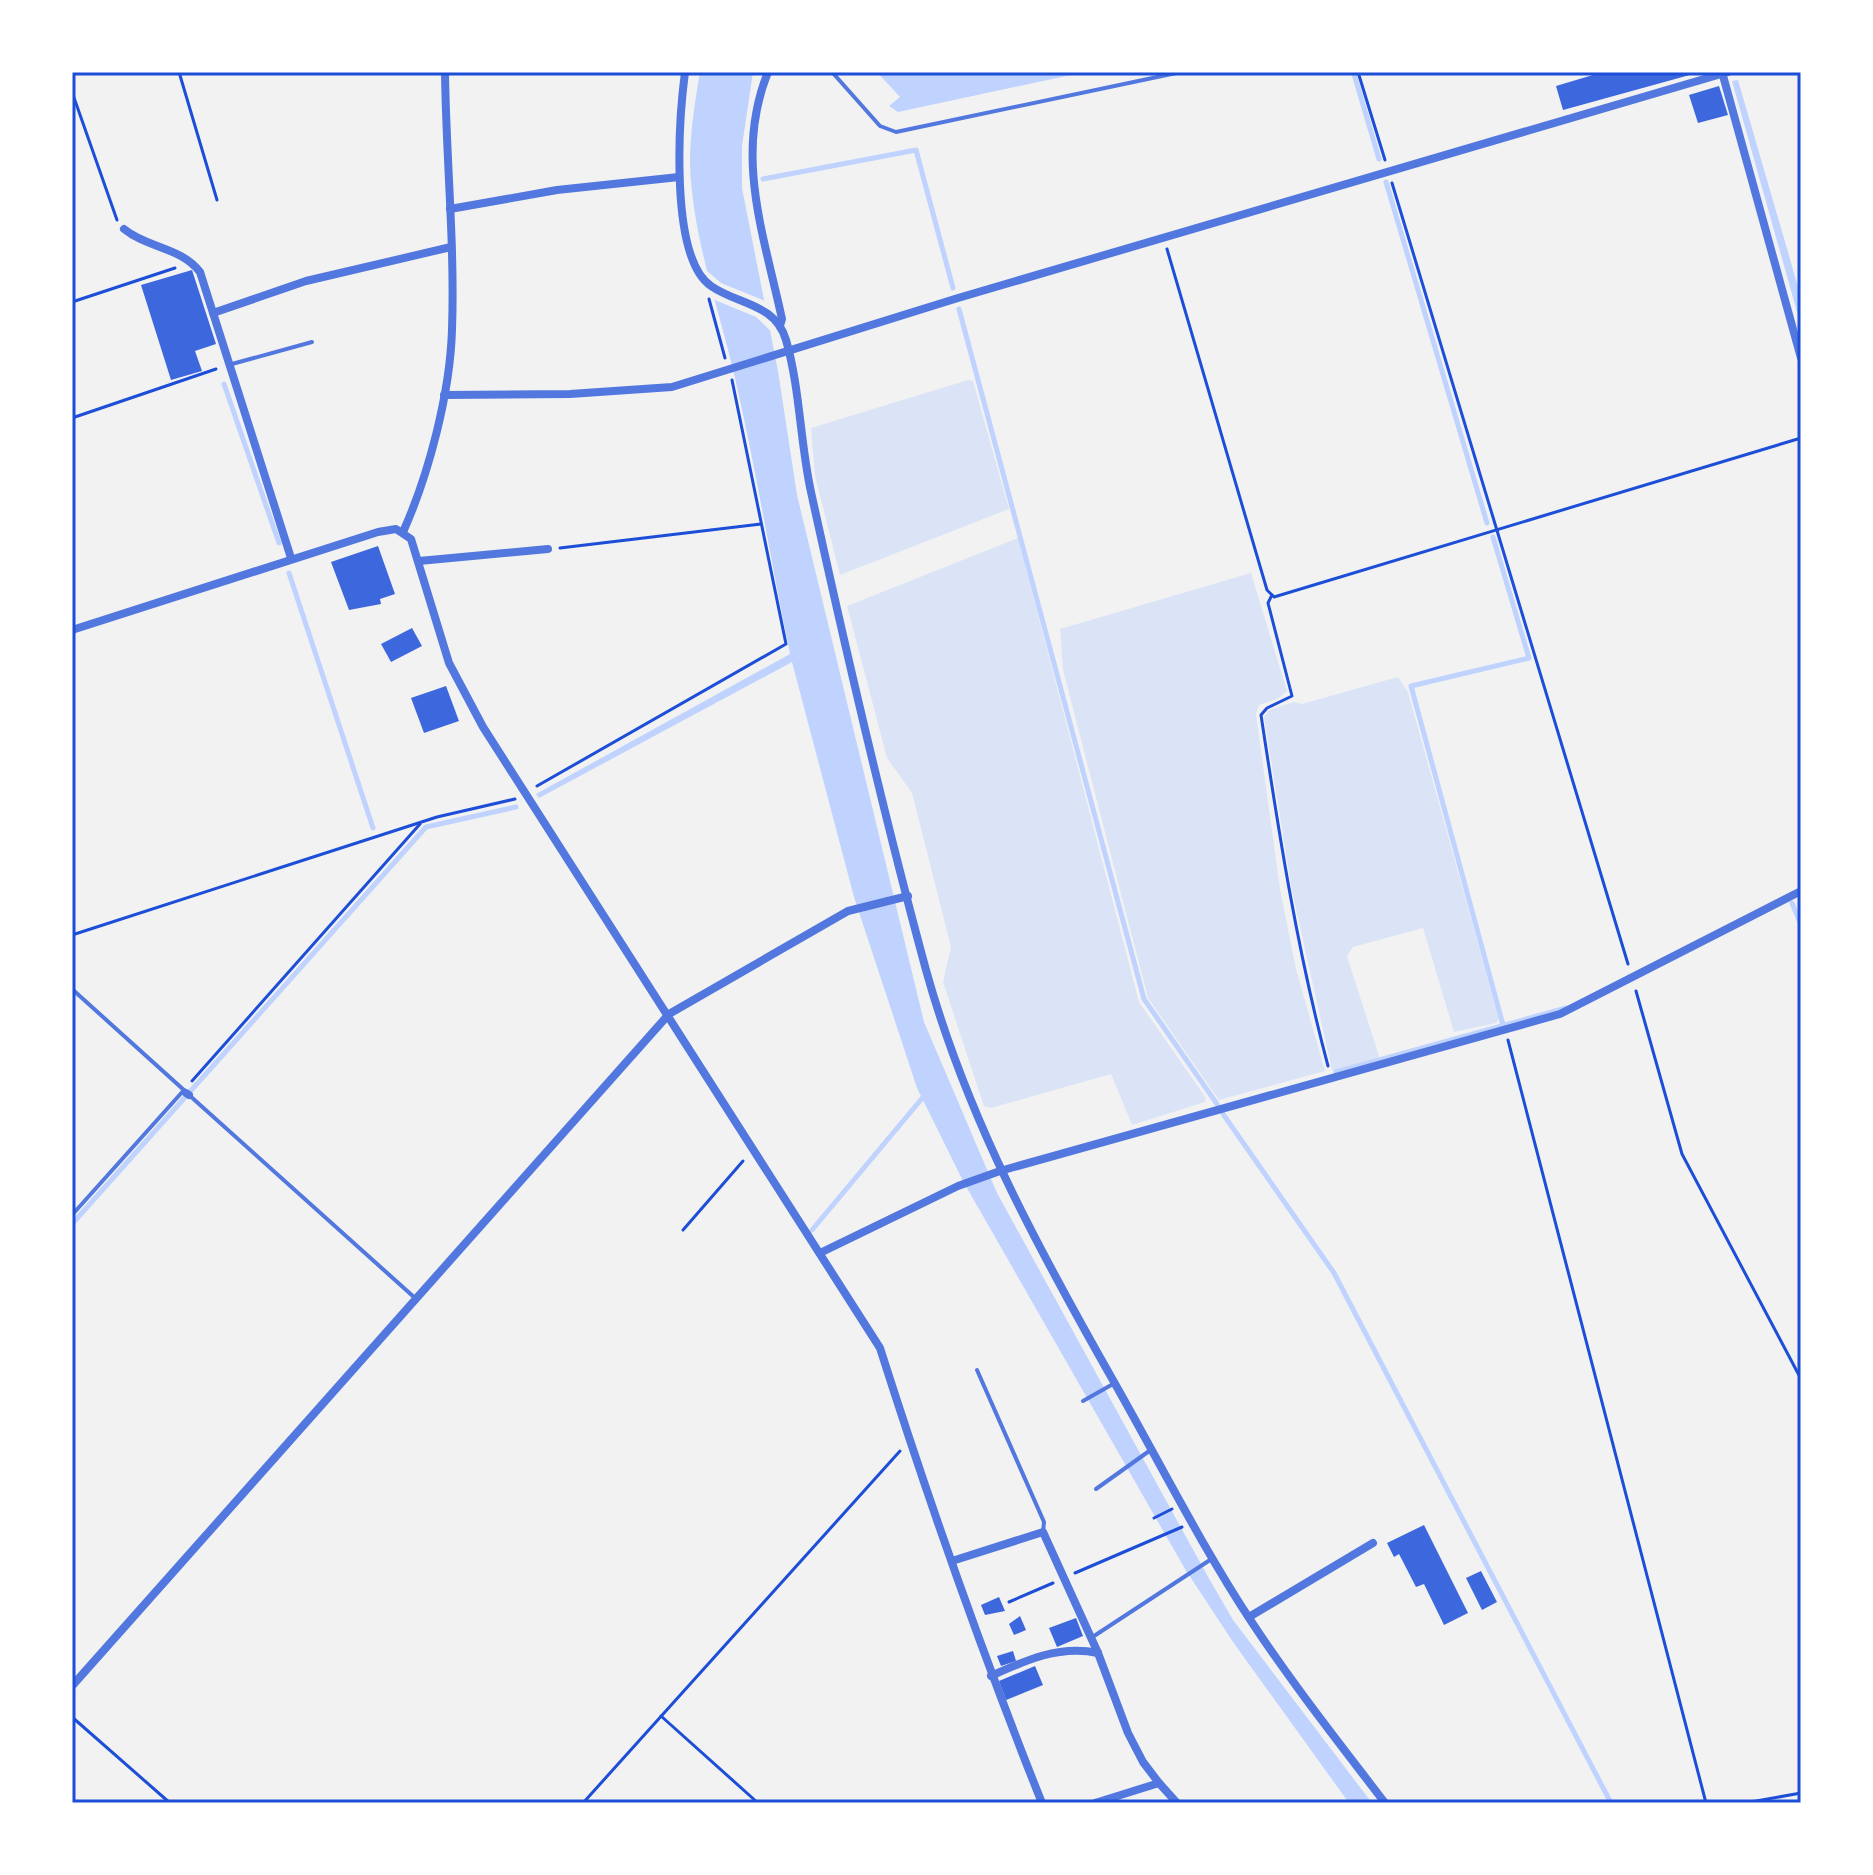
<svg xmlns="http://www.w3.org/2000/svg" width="1873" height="1875" viewBox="0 0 1873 1875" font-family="Signika,sans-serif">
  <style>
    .green { fill: #dbe4f7 }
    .water { fill: #bfd3fe }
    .pier { fill: #f2f2f2 }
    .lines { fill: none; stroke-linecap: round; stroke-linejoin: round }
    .stream { stroke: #bfd3fe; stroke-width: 5 }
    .building { fill: #3d67dc }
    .path { stroke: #1d4ed8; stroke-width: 3 }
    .service { stroke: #5277de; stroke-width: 4 }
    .minor { stroke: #5277de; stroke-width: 8 }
    .neatline { fill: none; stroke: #1d4ed8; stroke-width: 3 }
  </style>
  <rect width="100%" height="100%" fill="#f2f2f2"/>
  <g class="green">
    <path d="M968 380 973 381 1009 509 840 575 815 476 811 428Z"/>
    <path d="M1018 538 1139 1002 1206 1098 1205 1102 1132 1125 1111 1074 991 1108 984 1106 943 982 951 947 912 793 887 758 847 606Z"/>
    <path d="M1251 573 1287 691 1277 699 1259 705 1256 714 1280 889 1296 969 1325 1071 1219 1100 1148 998 1063 670 1060 629Z"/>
    <path d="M1398 677 1408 692 1499 1019 1496 1023 1454 1032 1423 928 1353 947 1347 956 1379 1056 1375 1061 1335 1071 1332 1070 1292 891 1264 717 1269 710 1294 702 1302 704Z"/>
  </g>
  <g class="water">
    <path d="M700 72H753L742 146V188L778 371 797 495 924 1022 997 1193 1207 1575 1233 1620 1372 1803H1349L1233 1642 1185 1569 963 1181 917 1088 854 897 792 662 539 798 536 794 790 654C771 562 756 469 735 378 719 308 692 236 690 163 690 132 695 102 700 72Z"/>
    <path d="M877 72H1085L898 112 889 106 900 97Z"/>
    <path d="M1738 80 1801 297V326L1732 81Z"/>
  </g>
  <path class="pier" d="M706 270 721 283 768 302 775 335 756 317 710 298Z"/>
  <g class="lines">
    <g class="stream">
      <path d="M1354 74 1379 159"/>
      <path d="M763 179 916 150 953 288"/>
      <path d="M1386 182 1487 523"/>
      <path d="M959 309 1144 999 1217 1104"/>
      <path d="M224 384 279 543"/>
      <path d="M1493 537 1529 658 1411 686 1503 1025"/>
      <path d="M289 573 373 828"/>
      <path d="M1792 903 1801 925"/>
      <path d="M1336 1072 1566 1008"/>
      <path d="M1223 1114 1334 1273 1611 1803"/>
      <path d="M72 1224 426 827 516 807"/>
      <path d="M812 1230 924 1096"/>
    </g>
  </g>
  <g class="building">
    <path d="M1603 72H1697V73L1563 110 1556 86Z"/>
    <path d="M1719 86 1728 115 1698 123 1689 95Z"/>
    <path d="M192 270 216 344 195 351 202 371 171 380 141 285Z"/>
    <path d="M378 546 395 594 380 599 381 604 349 610 331 562Z"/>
    <path d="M412 628 422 646 391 662 381 644Z"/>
    <path d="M446 686 459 721 424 733 411 698Z"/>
    <path d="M1424 1525 1468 1613 1444 1625 1424 1584 1416 1587 1399 1554 1394 1557 1387 1543Z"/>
    <path d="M1481 1571 1497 1602 1482 1610 1466 1578Z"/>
    <path d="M999 1597 1005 1611 985 1615 981 1605Z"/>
    <path d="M1020 1616 1026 1630 1014 1635 1009 1624Z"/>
    <path d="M1076 1618 1083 1636 1057 1647 1049 1628Z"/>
    <path d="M1013 1651 1016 1661 1001 1666 997 1656Z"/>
    <path d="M1035 1666 1043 1685 1006 1700 999 1681Z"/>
  </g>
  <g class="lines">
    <g class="path">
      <path d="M179 72 217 200"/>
      <path d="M1358 72 1385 160"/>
      <path d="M72 92 117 220"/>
      <path d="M1392 183 1628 964"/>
      <path d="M1167 249 1267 590 1274 597 1801 438"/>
      <path d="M709 299 725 358"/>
      <path d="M72 302 175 268"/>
      <path d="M72 418 216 369"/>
      <path d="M560 548 761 524"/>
      <path d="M1272 595 1268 603 1292 696 1267 708 1261 715C1279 834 1297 950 1328 1066"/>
      <path d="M537 786 786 644 732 380"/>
      <path d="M72 935 437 817 515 799"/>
      <path d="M1636 991 1682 1154 1801 1379"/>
      <path d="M1508 1040 1706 1803"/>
      <path d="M192 1081 420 824"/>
      <path d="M683 1230 743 1161"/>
      <path d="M1154 1518 1172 1509"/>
      <path d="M1075 1573 1182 1527"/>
      <path d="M1009 1602 1053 1583"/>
      <path d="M661 1716 758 1803"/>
      <path d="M72 1717 170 1803"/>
      <path d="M583 1803 900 1451"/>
      <path d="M1745 1803 1801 1793"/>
    </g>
    <g class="service">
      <path d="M832 72 880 126 896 132 1181 72"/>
      <path d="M232 364 312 342"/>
      <path d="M72 989 185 1091"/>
      <path d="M189 1095 415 1298"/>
      <path d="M72 1215 184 1090"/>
      <path d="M977 1370 1044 1522 1043 1532"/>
      <path d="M1083 1401 1113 1384"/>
      <path d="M1096 1489 1152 1449"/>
      <path d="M1091 1638 1213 1558"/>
    </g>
    <g class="minor">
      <path d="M685 72C679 118 669 257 711 286 738 305 775 303 786 340 800 388 800 442 811 492 846 652 883 812 926 970 967 1118 1039 1250 1114 1382 1160 1463 1202 1547 1253 1624 1294 1686 1340 1744 1385 1803"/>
      <path d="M768 72C734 156 764 235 782 319L780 326"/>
      <path d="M1722 72 1801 358"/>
      <path d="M450 209 557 190 679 177"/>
      <path d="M124 229C147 248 181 247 200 272L291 558"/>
      <path d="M213 313 306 281 451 247"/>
      <path d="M444 395 570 394 672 387 958 298 1728 72"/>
      <path d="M403 532C429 474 450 393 452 330 455 244 446 158 445 72"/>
      <path d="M419 561 548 549"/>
      <path d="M72 630 378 532 396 529 411 539 449 663 483 727 880 1348C929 1502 982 1653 1042 1803"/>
      <path d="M186 1093 189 1095"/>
      <path d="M820 1253 958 1186 1000 1171 1560 1014 1801 891"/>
      <path d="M952 1561 1043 1532 1098 1653 1128 1733 1143 1762 1159 1783"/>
      <path d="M1249 1617 1373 1543"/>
      <path d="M991 1676C1026 1660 1059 1645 1098 1653"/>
      <path d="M72 1686 669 1014 848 911 908 896"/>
      <path d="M1095 1803 1159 1783 1177 1803"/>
    </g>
  </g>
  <rect width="1873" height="1875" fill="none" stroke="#ffffff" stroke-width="148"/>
  <rect x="74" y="74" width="1725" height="1727" class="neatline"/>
</svg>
